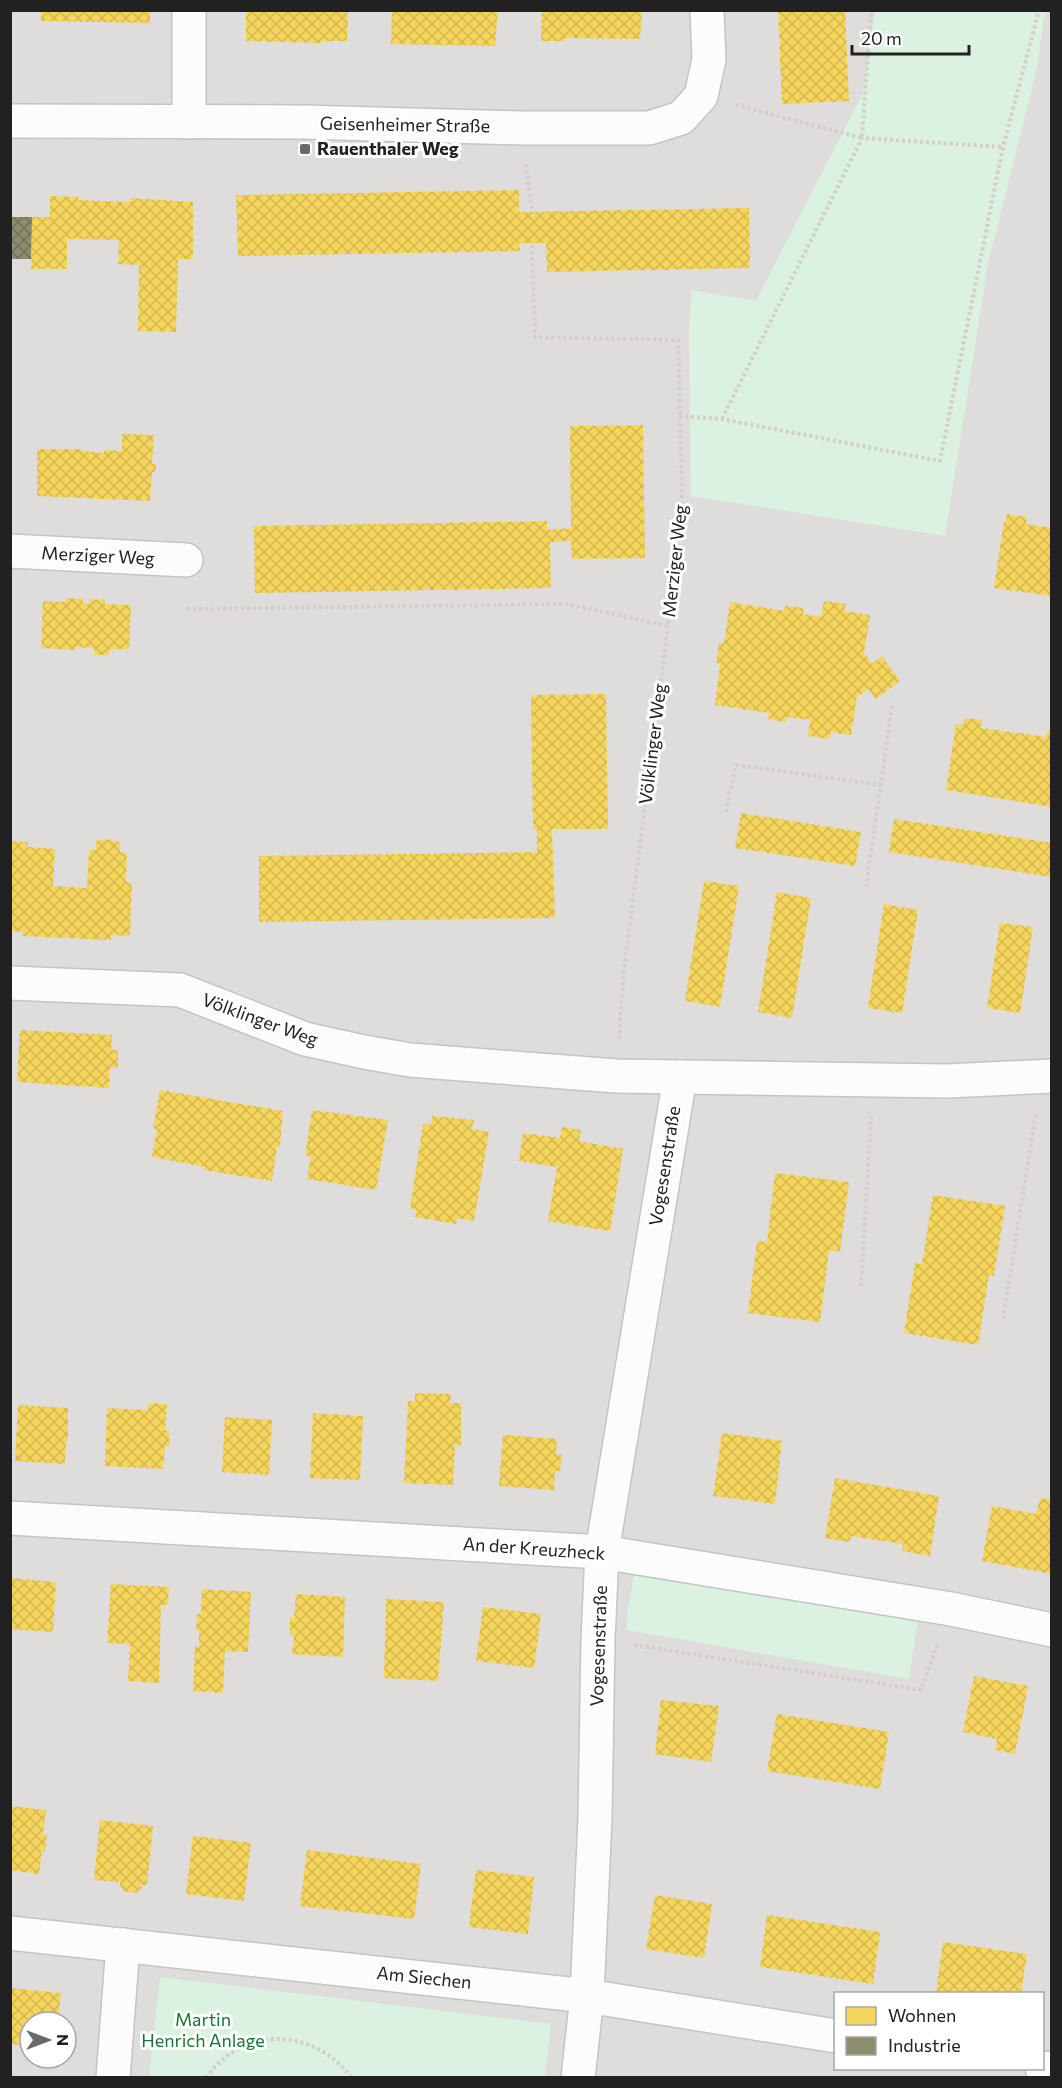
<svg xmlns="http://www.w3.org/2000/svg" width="1062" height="2088" viewBox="0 0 1062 2088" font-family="Commissioner,sans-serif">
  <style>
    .residential { fill: #dedddb; fill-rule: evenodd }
    .park { fill: #daf2df }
    .homes { fill: url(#homes-cross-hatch) }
    .industry { fill: url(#industry-cross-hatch) }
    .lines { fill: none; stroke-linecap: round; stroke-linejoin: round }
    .street-casing { stroke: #c4c4c2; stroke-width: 36 }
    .path { stroke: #d6cdca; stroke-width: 4; stroke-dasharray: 3 3; stroke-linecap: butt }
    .street { stroke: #fcfcfc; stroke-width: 33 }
    .poi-dot { fill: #696967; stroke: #fff; stroke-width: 2 }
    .labels { text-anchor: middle; stroke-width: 6; stroke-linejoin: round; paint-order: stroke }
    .street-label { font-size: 18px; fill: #212121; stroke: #fff }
    .poi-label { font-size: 18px; font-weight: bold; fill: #212121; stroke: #fff; text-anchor: start }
    .park-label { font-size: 18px; fill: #177632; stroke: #fff }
  </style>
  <defs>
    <pattern id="homes-cross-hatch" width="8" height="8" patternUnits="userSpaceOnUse" patternTransform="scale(1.5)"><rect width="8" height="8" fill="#f6d55c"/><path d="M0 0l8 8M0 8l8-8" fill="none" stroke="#d3b750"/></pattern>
    <pattern id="industry-cross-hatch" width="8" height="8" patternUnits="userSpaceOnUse" patternTransform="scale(1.5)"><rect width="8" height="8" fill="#8c8c6e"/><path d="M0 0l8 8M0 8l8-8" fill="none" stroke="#72725a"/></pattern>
  </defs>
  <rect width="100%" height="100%" fill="#eeeeea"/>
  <path class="residential" d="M11 11H1051V2077L11 2078ZM836 1994H1042V2068H836ZM30 2022H66V2058H30Z"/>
  <g class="park">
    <path d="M875 11H1045L1036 73 988 264 945 536 691 496 689 328 692 290 756 301 863 93Z"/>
    <path d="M636 1565 920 1608 909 1679 627 1630 628 1608Z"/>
    <path d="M160 1977 551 2024 545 2077H149Z"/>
  </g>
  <g class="homes">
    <path d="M41 10H150V23L41 21Z"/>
    <path d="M246 10H348L347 41H322V43L246 41Z"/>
    <path d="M392 10H498L495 46 391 44Z"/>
    <path d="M542 10H642L640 39 565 38V41H541Z"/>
    <path d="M778 10H845L849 101 782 104Z"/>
    <path d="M519 190V212L749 208 750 268 547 272 546 243H519L520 251 238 256 236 195Z"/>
    <path d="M50 196 78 197V200L130 202V198L193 202V259H178L176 332 138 331 139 265 118 264 119 240 67 239V269H31L32 217H50Z"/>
    <path d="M643 425 645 558 572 559 571 541 550 542 551 588 255 593 254 526 547 521V530L571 528 570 426Z"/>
    <path d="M122 434 154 435 152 464H156V469L155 472H152L150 501 37 496V449H82V451L104 453V450L122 451Z"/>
    <path d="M1007 514 1027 517 1026 524 1052 528V596L994 588 1004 521H1006Z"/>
    <path d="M66 598 83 599V603L87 604H89V599L105 600V604L131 605 129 649H110L109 655H94V648L76 647 74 650 41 648 43 601 66 602Z"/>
    <path d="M824 601 846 604 844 611 870 615 864 653 872 664 882 656 900 681 876 699 868 689 857 697 851 735 831 732 829 739 808 736 810 720 787 717 786 722 768 719 769 713 715 705 720 664 716 663 719 643H724L730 602 784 611 785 606 804 608 803 614 821 617Z"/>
    <path d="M606 694 608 829H552L555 918 259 922V856L537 852V829L533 830 531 695Z"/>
    <path d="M965 718 982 720 980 728 1047 737 1048 730 1052 731V807L946 790 956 724 963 725Z"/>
    <path d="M741 813 861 832 855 866 735 848Z"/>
    <path d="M894 819 1052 843V877L889 852Z"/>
    <path d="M105 839 120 842V852L127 853 126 882 132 883 130 936 111 935V940L23 936V932L10 931V841L28 842V847L55 849 53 886 87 888 89 850H96V841Z"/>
    <path d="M704 881 739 886 720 1007 685 1001Z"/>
    <path d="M777 892 811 898 792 1018 758 1012Z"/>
    <path d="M884 904 918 910 902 1013 868 1008Z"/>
    <path d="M1000 923 1033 927 1020 1013 987 1008Z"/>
    <path d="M20 1030 112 1035 111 1050H118V1068H110L109 1088 17 1082Z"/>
    <path d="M160 1090 283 1111 280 1147 277 1146 272 1181 204 1170 205 1167 152 1157 157 1129 153 1128Z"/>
    <path d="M312 1110 388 1120 376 1190 307 1179 311 1156H305Z"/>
    <path d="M432 1116 474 1120 472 1129 489 1132 474 1221 457 1218 456 1224 415 1217 416 1210 410 1208 423 1124 431 1125Z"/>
    <path d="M562 1127 581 1130 579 1141 623 1149 610 1231 548 1221 557 1167 519 1161 523 1133 560 1138Z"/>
    <path d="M775 1173 849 1182 840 1252 829 1250 820 1322 748 1313 757 1241 767 1242Z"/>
    <path d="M933 1195 1005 1206 994 1276 989 1275 978 1345 904 1333 915 1263 922 1264Z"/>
    <path d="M415 1393 451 1394 450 1403H461V1445L455 1444 453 1485 404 1483 408 1401H415Z"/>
    <path d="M148 1403 167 1404 165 1430H169V1447L165 1446 163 1469 105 1466 107 1408 148 1410Z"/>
    <path d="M18 1405 68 1408V1442H66L65 1464 15 1461Z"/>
    <path d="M313 1413 363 1416 360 1480 310 1478Z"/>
    <path d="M225 1417 272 1420 269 1475 222 1472Z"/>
    <path d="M722 1433 782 1441 775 1504 713 1496Z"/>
    <path d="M503 1435 557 1439 556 1454 562 1455 560 1471H555L554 1490 499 1486Z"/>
    <path d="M835 1478 939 1496 930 1556 902 1551 903 1544 851 1536 850 1542 825 1538Z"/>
    <path d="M1040 1498 1052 1500V1574L982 1561 992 1506 1036 1514Z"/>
    <path d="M10 1578 56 1582 53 1632 10 1629Z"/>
    <path d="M111 1584 169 1587 168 1605H161L159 1683 128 1681 130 1644 107 1643Z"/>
    <path d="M202 1589 251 1592 248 1652 225 1651 223 1693 193 1691 195 1646 199 1647V1631H196L197 1614H201Z"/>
    <path d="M296 1594 345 1597 343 1657 292 1654 294 1635H290V1618H294Z"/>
    <path d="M386 1599 444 1602 438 1681 384 1678Z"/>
    <path d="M483 1607 541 1614 534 1668 476 1661Z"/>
    <path d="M974 1676 1028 1686 1015 1754 995 1750 997 1739 963 1732Z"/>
    <path d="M661 1700 719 1706 711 1762 655 1754Z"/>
    <path d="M777 1714 889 1732 880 1789 767 1771Z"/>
    <path d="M10 1806 46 1810 43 1834 47 1835 45 1852 42 1851 39 1874 10 1870Z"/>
    <path d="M100 1820 153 1826 147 1885H141V1888L136 1893 124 1891 120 1885V1882L94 1880Z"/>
    <path d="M193 1836 251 1843 244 1901 186 1894Z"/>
    <path d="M307 1850 421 1864 414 1919 300 1906Z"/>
    <path d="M476 1870 534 1877 528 1934 469 1927Z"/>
    <path d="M655 1895 712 1904 704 1958 646 1949Z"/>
    <path d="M767 1915 880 1932 873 1984 760 1967Z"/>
    <path d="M943 1942 1027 1954 1021 1994 936 1993Z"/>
    <path d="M10 1988 61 1993 58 2022H30V2046L10 2044Z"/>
  </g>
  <path class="industry" d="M10 217H32L31 259H10Z"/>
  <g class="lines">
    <g class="street-casing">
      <g id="street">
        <path d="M189 10V122"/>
        <path d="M10 121 304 122 522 128H649L681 118 701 96 709 59 707 10"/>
        <path d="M10 551 186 560"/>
        <path d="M10 983 180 990 305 1039 364 1052 410 1060 616 1076 947 1081 1052 1076"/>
        <path d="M10 1518 602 1552 951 1609 1052 1630"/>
        <path d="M10 1933 587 1996 836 2036"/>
        <path d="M1042 2068 1052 2069"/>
        <path d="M113 2078 123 1945"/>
        <path d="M578 2078 587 1996 595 1818 598 1640 602 1552 680 1077"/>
      </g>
    </g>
    <g class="path">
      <path d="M736 105 862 138 871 10"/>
      <path d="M526 164 532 212"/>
      <path d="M679 416 722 419 940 461 1003 147 1039 10"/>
      <path d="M722 419 862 138 1003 147"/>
      <path d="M187 609 567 604 668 626 682 497 678 340 535 337 532 243"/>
      <path d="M726 812 736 765 881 785"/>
      <path d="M866 887 892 706"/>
      <path d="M619 1039 623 977 668 626"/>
      <path d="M861 1286 871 1116"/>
      <path d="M1003 1319 1036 1112"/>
      <path d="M634 1645 921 1690 938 1643"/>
      <path d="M206 2078C244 2024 314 2028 352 2078"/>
    </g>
    <use href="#street" class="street"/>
  </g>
  <rect class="poi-dot" x="299" y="143" width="12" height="12" rx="3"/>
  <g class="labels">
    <g class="street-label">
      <text transform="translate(405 125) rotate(1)" y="6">Geisenheimer Straße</text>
      <text transform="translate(98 556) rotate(3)" y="6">Merziger Weg</text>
      <text transform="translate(675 561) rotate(-84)" y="6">Merziger Weg</text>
      <text transform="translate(653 744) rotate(-83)" y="6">Völklinger Weg</text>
      <text transform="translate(260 1020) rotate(20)" y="6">Völklinger Weg</text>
      <text transform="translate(665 1166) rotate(-81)" y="6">Vogesenstraße</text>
      <text transform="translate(534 1549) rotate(4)" y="6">An der Kreuzheck</text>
      <text transform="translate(599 1646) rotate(-88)" y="6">Vogesenstraße</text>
      <text transform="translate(424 1978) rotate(6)" y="6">Am Siechen</text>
    </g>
    <g class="poi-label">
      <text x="317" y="155">Rauenthaler Weg</text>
    </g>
    <g class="park-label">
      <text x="203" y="2026">Martin<tspan x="203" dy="21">Henrich Anlage</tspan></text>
    </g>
  </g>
  <rect width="1062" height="2088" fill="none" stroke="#212121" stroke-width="24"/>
  <rect x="834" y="1992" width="210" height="78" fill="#ffffff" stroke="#a6a6a6" stroke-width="1.5"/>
  <rect x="846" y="2007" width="30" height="18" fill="#f6d55c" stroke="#a6a6a6" stroke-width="1.5"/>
  <text x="888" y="2022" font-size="18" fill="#212121">Wohnen</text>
  <rect x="846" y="2037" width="30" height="18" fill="#8c8c6e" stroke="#a6a6a6" stroke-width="1.5"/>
  <text x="888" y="2052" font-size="18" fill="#212121">Industrie</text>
  <g transform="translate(48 2040) rotate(90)"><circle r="28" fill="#ffffff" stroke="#a6a6a6" stroke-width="1.5"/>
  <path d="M0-4.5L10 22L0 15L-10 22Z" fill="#696967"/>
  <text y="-9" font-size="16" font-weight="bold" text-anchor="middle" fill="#212121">N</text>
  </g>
  <path d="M852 45v9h117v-9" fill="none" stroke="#212121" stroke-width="3"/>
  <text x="861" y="45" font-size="18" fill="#212121" stroke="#ffffff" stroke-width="4.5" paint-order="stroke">20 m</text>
</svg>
